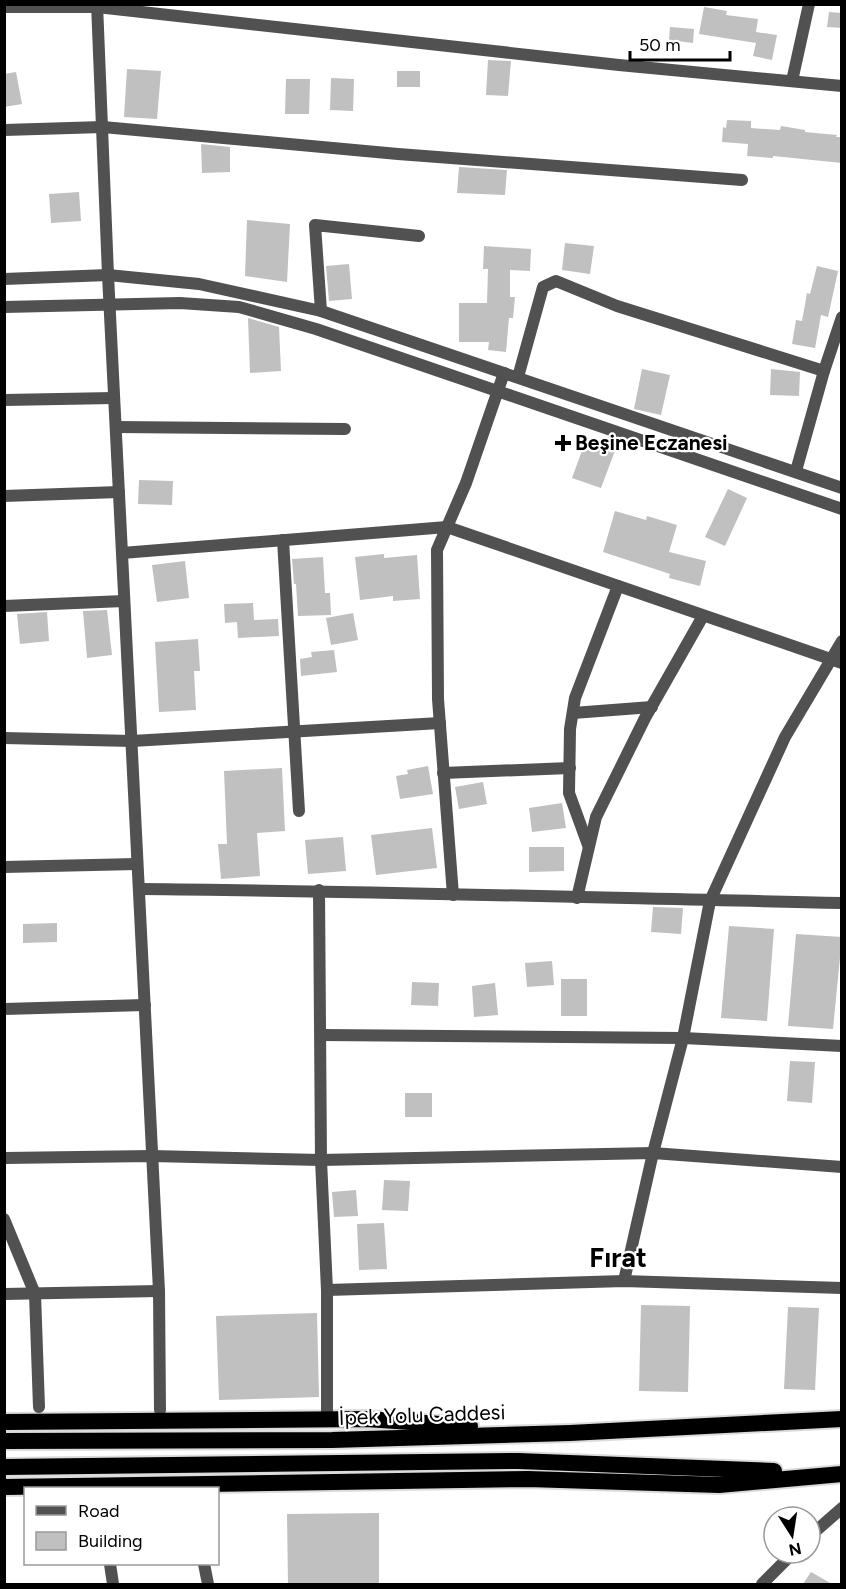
<svg xmlns="http://www.w3.org/2000/svg" width="846" height="1589" viewBox="0 0 846 1589" font-family="Figtree,sans-serif">
  <style>
    .building { fill: #c0c0c0 }
    .lines { fill: none; stroke-linecap: round; stroke-linejoin: round }
    .trunk-casing { stroke: #dbdbdb; stroke-width: 20 }
    .minor { stroke: #515151; stroke-width: 12 }
    .tertiary { stroke: #515151; stroke-width: 12 }
    .trunk { stroke: #000; stroke-width: 16 }
    .poi-dot { fill: #000; stroke: #fff; stroke-width: 2 }
    .labels { text-anchor: middle; stroke-width: 4.5; stroke-linejoin: round; paint-order: stroke }
    .poi-label { font-size: 21px; font-weight: bold; fill: #000; stroke: #fff; text-anchor: start }
    .street-label { font-size: 21px; fill: #000; stroke: #fff }
    .district-label { font-size: 27px; font-weight: bold; fill: #000; stroke: #fff }
  </style>
  <rect width="100%" height="100%" fill="#fff"/>
  <g class="building">
    <path d="M704 7 727 11 726 15 758 19 756 32 777 35 772 60 753 56 756 43 699 34Z"/>
    <path d="M829 12 842 13V28L827 27Z"/>
    <path d="M670 27 694 29 693 43 669 40Z"/>
    <path d="M488 60 511 61 508 96 486 95Z"/>
    <path d="M127 69 161 71 157 119 124 117Z"/>
    <rect x="397" y="71" width="23" height="16"/>
    <path d="M16 72 22 104 4 107V74Z"/>
    <path d="M331 78 354 79 353 111 330 110Z"/>
    <path d="M286 79H310L309 114H285Z"/>
    <path d="M727 120 751 121V128L780 130 781 126 805 130V132L837 135 836 137H842V163L773 156V158L747 156 748 144 722 142 723 127 726 128Z"/>
    <path d="M201 144 230 147V172L202 173Z"/>
    <path d="M459 167 507 170 505 195 457 193Z"/>
    <path d="M79 192 81 221 51 223 49 194Z"/>
    <path d="M247 220 290 224 287 282 245 276Z"/>
    <path d="M565 243 594 246 590 274 562 270Z"/>
    <path d="M484 246 531 249 530 271 510 270V297H515L513 318H509L506 352 488 350 489 342H459V303H487L488 269H483Z"/>
    <path d="M349 264 352 299 329 301 326 266Z"/>
    <path d="M817 266 838 271 828 317 821 315 815 348 792 344 796 320 802 321 807 293 810 294Z"/>
    <path d="M248 318 279 327 281 371 250 373Z"/>
    <path d="M642 369 670 375 661 415 634 409Z"/>
    <path d="M771 369 800 372 799 396 770 395Z"/>
    <path d="M587 437 616 448 601 488 572 478Z"/>
    <path d="M139 480 173 481 172 505 138 504Z"/>
    <path d="M728 489 747 498 725 546 705 537Z"/>
    <path d="M615 511 646 520 647 516 677 525 669 552 706 561 700 586 669 578 670 574 603 552Z"/>
    <path d="M384 554V558L417 555 420 599 393 601V596L360 600 355 557Z"/>
    <path d="M323 557 325 593H330L331 615 298 616 296 584H294L292 559Z"/>
    <path d="M185 561 189 598 157 602 152 565Z"/>
    <path d="M253 603 254 620 278 619 279 636 238 638 237 622 225 623 224 604Z"/>
    <path d="M107 610 112 655 87 658 83 611Z"/>
    <path d="M47 612 49 641 20 644 17 614Z"/>
    <path d="M353 613 358 640 331 645 326 618Z"/>
    <path d="M198 639 200 671H194L196 710 159 712 155 642Z"/>
    <path d="M334 650 337 672 301 676 300 659 312 657 311 652Z"/>
    <path d="M428 766 433 794 400 799 396 776 408 774 407 770Z"/>
    <path d="M282 768 285 831 257 833 260 876 221 879 218 844H227L224 771Z"/>
    <path d="M483 782 487 804 459 809 455 787Z"/>
    <path d="M562 803 566 828 532 832 529 808Z"/>
    <path d="M432 828 437 868 376 875 371 835Z"/>
    <path d="M343 837 346 871 308 874 305 840Z"/>
    <path d="M529 847H564V871L529 872Z"/>
    <path d="M653 907 683 908 681 934 651 932Z"/>
    <path d="M57 923V942L23 943V924Z"/>
    <path d="M729 926 774 929 767 1021 721 1018Z"/>
    <path d="M796 934 842 937 833 1029 788 1026Z"/>
    <path d="M552 961 554 985 527 987 525 963Z"/>
    <rect x="561" y="979" width="26" height="37"/>
    <path d="M412 982 439 983 438 1006 411 1005Z"/>
    <path d="M495 983 498 1015 474 1017 472 986Z"/>
    <path d="M790 1061 815 1062 812 1103 787 1101Z"/>
    <rect x="405" y="1093" width="27" height="24"/>
    <path d="M384 1180 410 1181 408 1211 382 1210Z"/>
    <path d="M356 1190 358 1216 334 1217 332 1192Z"/>
    <path d="M384 1223 387 1269 359 1270 357 1224Z"/>
    <path d="M641 1305 690 1306 688 1392 639 1391Z"/>
    <path d="M788 1307 819 1308 815 1390 784 1389Z"/>
    <path d="M317 1313 319 1397 219 1400 216 1316Z"/>
    <path d="M379 1513V1584H288L287 1514Z"/>
    <path d="M811 1572 832 1584H803Z"/>
  </g>
  <g class="lines">
    <g class="trunk-casing">
      <g id="trunk">
        <path d="M4 1422 366 1419 470 1426"/>
        <path d="M4 1441 332 1440 570 1433 842 1419"/>
        <path d="M4 1467 518 1461 774 1471"/>
        <path d="M4 1487 528 1479 719 1485 842 1474"/>
      </g>
    </g>
    <g class="minor">
      <path d="M4 7H97L619 65 842 86"/>
      <path d="M792 81 809 4"/>
      <path d="M4 130 103 127 398 154 742 180"/>
      <path d="M321 311 315 225 419 236"/>
      <path d="M518 377 543 287 556 281 617 306 824 371"/>
      <path d="M4 400 114 398"/>
      <path d="M116 427 345 429"/>
      <path d="M796 471 824 371 842 317"/>
      <path d="M4 496 119 492"/>
      <path d="M283 540 299 811"/>
      <path d="M122 553 447 527 842 663"/>
      <path d="M4 606 124 601"/>
      <path d="M573 713 652 707"/>
      <path d="M4 738 132 741 440 723"/>
      <path d="M443 773 570 768"/>
      <path d="M588 845 569 793 570 729 575 698 618 586"/>
      <path d="M4 867 137 864"/>
      <path d="M319 890 321 1160 327 1290V1420"/>
      <path d="M453 895 438 699 437 550 466 483 504 373"/>
      <path d="M577 898 596 817 645 718 703 616"/>
      <path d="M4 1009 145 1005"/>
      <path d="M321 1035 683 1038 842 1046"/>
      <path d="M4 1158 152 1156 321 1160 653 1153 842 1167"/>
      <path d="M4 1219 35 1294 39 1407"/>
      <path d="M624 1281 653 1153 683 1038 710 901 785 737 842 641"/>
      <path d="M327 1290 624 1281 842 1288"/>
      <path d="M4 1294 159 1291"/>
      <path d="M110 1564 113 1584"/>
      <path d="M204 1564 208 1584"/>
    </g>
    <g class="tertiary">
      <path d="M97 4 108 275 159 1291 160 1410"/>
      <path d="M4 279 108 275 199 284 321 311 842 488"/>
      <path d="M4 307 180 303 239 307 316 329 842 509"/>
      <path d="M139 889C373 891 607 898 842 903"/>
      <path d="M810 1536 842 1508"/>
      <path d="M762 1584 793 1553"/>
    </g>
    <use href="#trunk" class="trunk"/>
  </g>
  <path class="poi-dot" d="M560 434h6v6h6v6h-6v6h-6v-6h-6v-6h6z"/>
  <g class="labels">
    <g class="poi-label">
      <text x="575" y="450">Beşine Eczanesi</text>
    </g>
    <g class="street-label">
      <text transform="translate(422 1415) rotate(-2)" y="7">İpek Yolu Caddesi</text>
    </g>
    <g class="district-label">
      <text x="618" y="1267">Fırat</text>
    </g>
  </g>
  <rect width="846" height="1589" fill="none" stroke="#000000" stroke-width="12"/>
  <rect x="24" y="1487" width="195" height="78" fill="#ffffff" stroke="#999999" stroke-width="1.5"/>
  <rect x="36" y="1506" width="30" height="9" fill="#515151" stroke="#999999" stroke-width="1.5"/>
  <text x="78" y="1517" font-size="18" fill="#000000">Road</text>
  <rect x="36" y="1532" width="30" height="18" fill="#c0c0c0" stroke="#999999" stroke-width="1.5"/>
  <text x="78" y="1547" font-size="18" fill="#000000">Building</text>
  <g transform="translate(792 1535) rotate(168)"><circle r="28" fill="#ffffff" stroke="#999999" stroke-width="1.5"/>
  <path d="M0-4.5L10 22L0 15L-10 22Z" fill="#000000"/>
  <text y="-9" font-size="16" font-weight="bold" text-anchor="middle" fill="#000000">N</text>
  </g>
  <path d="M630 51v9h100v-9" fill="none" stroke="#000000" stroke-width="3"/>
  <text x="639" y="51" font-size="18" fill="#000000" stroke="#ffffff" stroke-width="4.5" paint-order="stroke">50 m</text>
</svg>
